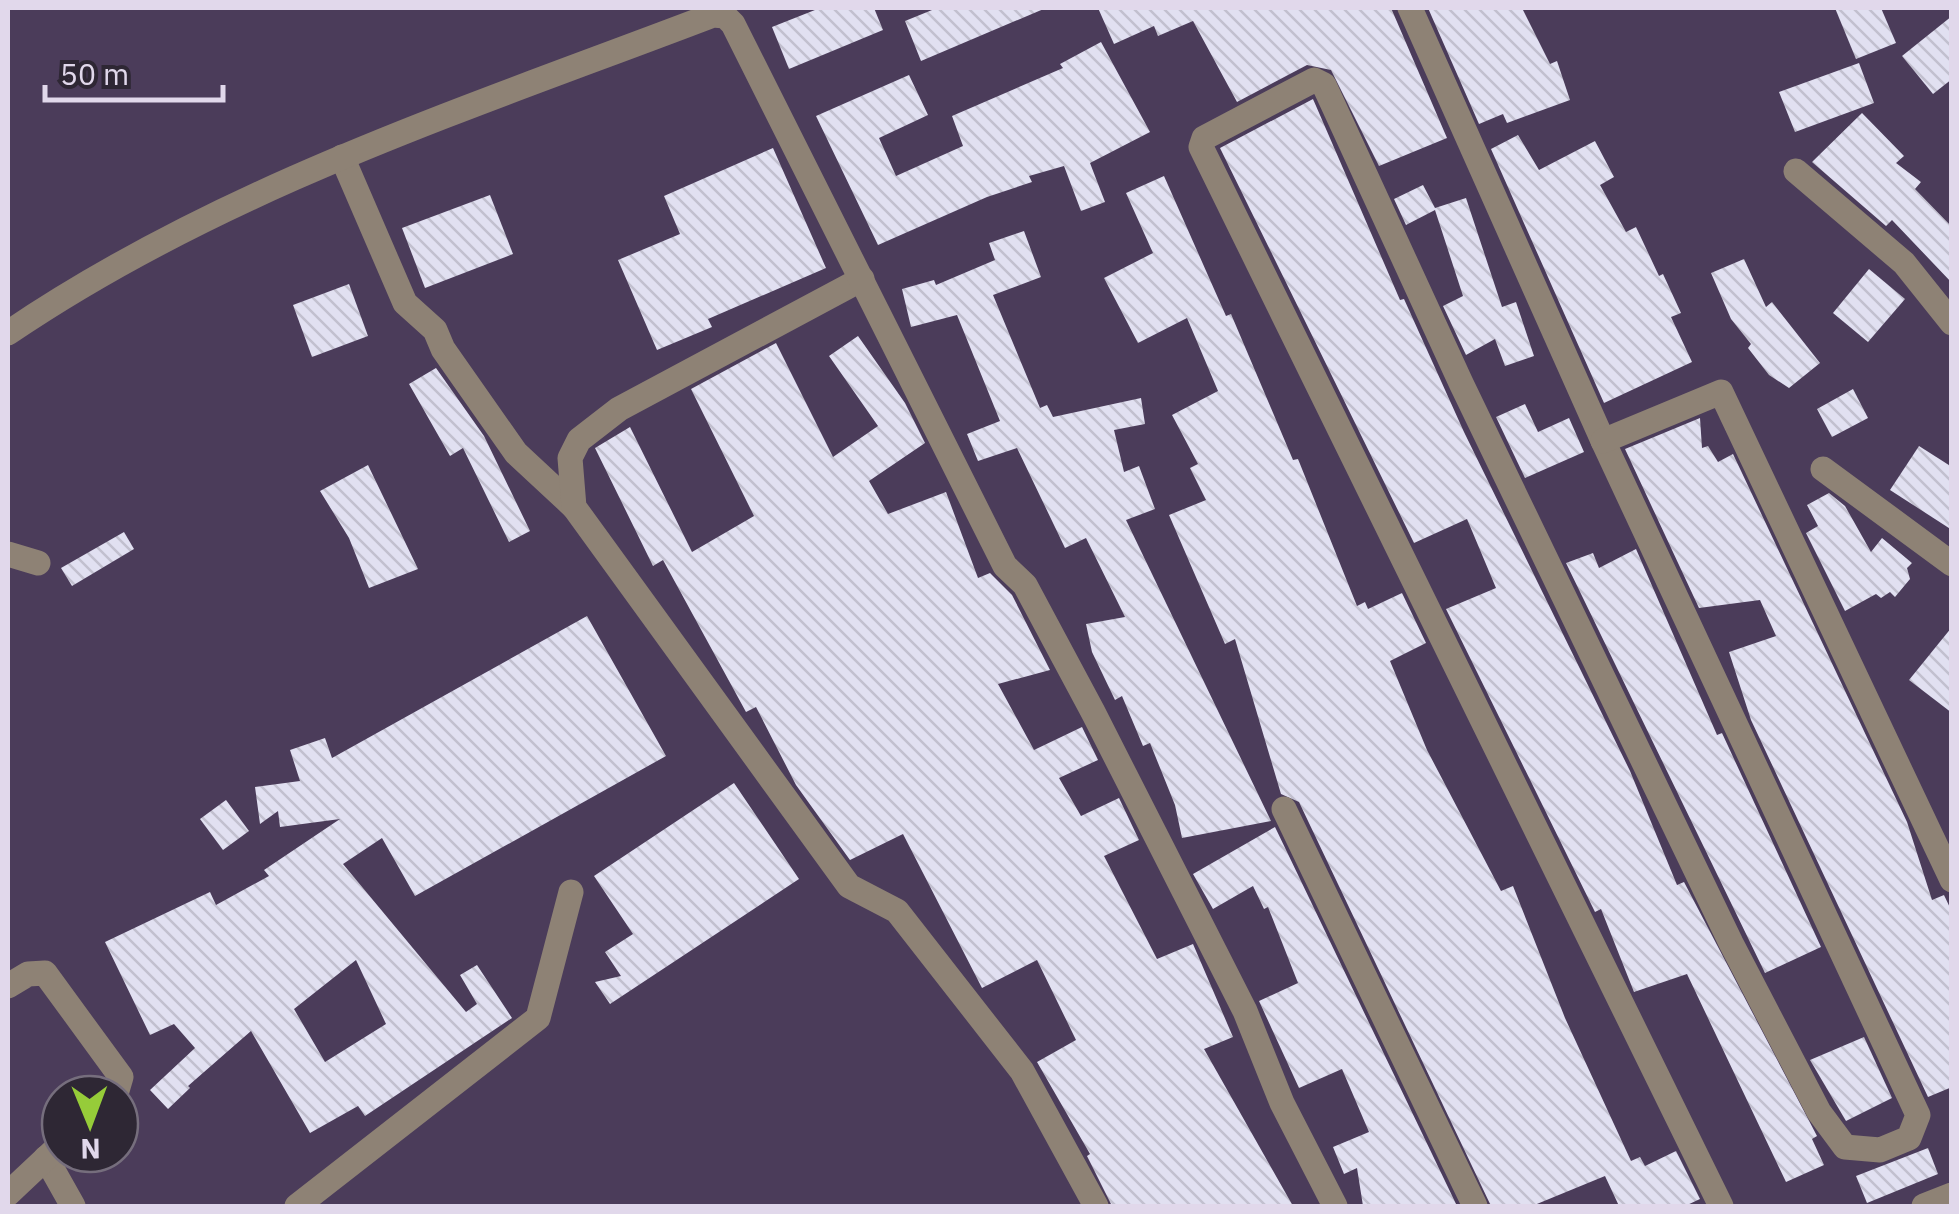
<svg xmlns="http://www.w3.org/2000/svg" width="1959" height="1214" viewBox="0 0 1959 1214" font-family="'IBM Plex Sans',sans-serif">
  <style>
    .building { fill: url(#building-back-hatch); fill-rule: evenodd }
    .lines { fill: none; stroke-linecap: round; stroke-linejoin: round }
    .minor { stroke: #8e8275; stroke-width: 25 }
  </style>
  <defs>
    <pattern id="building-back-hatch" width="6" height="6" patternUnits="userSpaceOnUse" patternTransform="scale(2.5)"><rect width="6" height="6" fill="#e1e0f1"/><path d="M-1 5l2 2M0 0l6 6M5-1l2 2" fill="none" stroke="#c2c0cf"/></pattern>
  </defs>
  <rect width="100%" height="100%" fill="#4b3c5a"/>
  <g class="building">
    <path d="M820 8H874L883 30 789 69 772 27Z"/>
    <path d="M937 8H1046L921 61 905 21Z"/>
    <path d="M1098 8H1391L1447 138 1379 166 1331 70 1307 65 1237 102 1193 21 1158 36 1154 26 1114 44Z"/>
    <path d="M1428 8H1522L1550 64 1557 61 1570 100 1507 123 1503 114 1479 124Z"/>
    <path d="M1835 8H1881L1896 43 1856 59Z"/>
    <path d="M1952 16V79L1933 94 1902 56Z"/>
    <path d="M1101 42 1150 132 1090 163 1105 202 1081 211 1064 166 1029 176 1032 182 987 197 878 245 816 116 909 75 928 115 879 138 896 176 963 146 952 116 1063 68 1060 64Z"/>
    <path d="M1859 63 1874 103 1795 132 1779 92Z"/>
    <path d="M1313 99 1400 300 1404 299 1464 432 1630 771 1677 885 1684 882 1817 1136 1812 1139 1824 1165 1786 1182 1687 974 1634 992 1601 909 1595 912 1446 609 1496 588 1467 519 1414 543 1220 148Z"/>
    <path d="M1862 113 1904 156 1896 163 1921 182 1915 189 1952 227V283L1892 220 1886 226 1812 162Z"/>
    <path d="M1518 135 1539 170 1595 141 1614 177 1600 185 1626 232 1636 227 1659 276 1663 274 1681 313 1671 317 1692 362 1604 403 1491 149Z"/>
    <path d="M773 148 826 268 708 319 712 327 657 350 618 260 680 234 664 196Z"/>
    <path d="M1164 176 1226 316 1231 314 1293 460 1298 459 1357 606 1365 602 1368 609 1402 593 1426 643 1390 661 1427 750 1501 891 1513 886 1565 1018 1631 1161 1640 1157 1645 1166 1676 1151 1700 1199 1685 1206H1619L1605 1176 1532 1206H1491L1299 802 1281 794 1235 639 1225 644 1169 515 1206 500 1190 468 1198 464 1172 415 1218 391 1187 318 1138 343 1104 278 1153 253 1126 193Z"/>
    <path d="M1423 185 1435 208 1466 198 1502 307 1516 302 1534 356 1505 366 1495 339 1466 355 1443 306 1463 296 1435 210 1406 225 1394 199Z"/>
    <path d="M490 195 513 254 425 288 402 228Z"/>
    <path d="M1024 231 1041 277 993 295 1040 408 1047 405 1053 417 1141 398 1145 424 1114 430 1124 472 1139 466 1155 509 1126 520 1271 821 1182 838 1175 805 1150 743 1143 746 1122 696 1115 700 1092 652 1086 624 1125 617 1086 538 1065 548 1017 448 978 461 967 434 1000 421 957 315 911 327 902 289 934 280 936 285 995 260 989 243Z"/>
    <path d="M1744 259 1766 307 1772 302 1820 363 1789 388 1769 375 1748 348 1751 344 1731 319 1711 273Z"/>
    <path d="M1869 269 1905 299 1868 342 1833 313Z"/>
    <path d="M349 284 368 336 312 357 293 305Z"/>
    <path d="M858 336 905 403 925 443 869 481 888 514 946 492 978 578 990 573 1012 595 1050 670 998 684 1034 750 1082 727 1098 760 1059 778 1081 816 1119 798 1139 840 1104 856 1157 959 1193 944 1233 1037 1204 1049 1293 1206H1112L1087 1156 1090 1154 1037 1062 1076 1040 1037 960 982 988 903 834 850 860 796 785 756 707 746 712 663 560 653 566 595 448 630 427 692 552 754 516 691 389 776 343 833 457 878 426 829 356Z"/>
    <path d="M436 368 484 436 530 531 509 542 463 448 450 456 409 384Z"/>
    <path d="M1853 389 1868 418 1832 437 1817 409Z"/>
    <path d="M1525 404 1538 432 1569 418 1584 452 1525 478 1496 417Z"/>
    <path d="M1700 418 1702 448 1708 446 1718 462 1733 454 1907 822 1932 900 1944 895 1952 912V1087L1928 1097 1751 720 1729 652 1776 636 1760 600 1699 608 1625 449Z"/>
    <path d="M1919 446 1952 467V530L1890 490Z"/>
    <path d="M368 465 418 569 369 588 349 538 320 491Z"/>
    <path d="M1829 493 1845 506 1871 552 1882 538 1912 563 1907 568 1910 579 1895 597 1890 592 1881 598 1876 594 1845 611 1806 533 1818 526 1807 505Z"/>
    <path d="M124 532 134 549 72 586 61 568Z"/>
    <path d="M1636 549 1717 735 1722 733 1821 947 1765 973 1566 563 1593 553 1599 568Z"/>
    <path d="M587 616 666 756 415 896 382 838 343 864 466 1012 477 1004 460 975 477 965 512 1018 365 1116 358 1106 310 1133 251 1031 188 1086 190 1088 168 1109 150 1090 195 1048 174 1024 150 1035 105 942 210 892 216 905 269 876 264 870 340 819 280 827 278 811 260 824 255 787 300 781 290 750 325 738 332 758ZM356 960 386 1024 325 1062 294 1009Z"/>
    <path d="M1952 627V713L1909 680Z"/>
    <path d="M734 783 799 879 610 1004 595 982 621 976 605 952 633 934 594 876Z"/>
    <path d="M226 800 249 831 223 850 200 819Z"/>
    <path d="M1275 827 1457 1206H1363L1357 1168 1344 1174 1333 1147 1369 1132 1342 1069 1299 1088 1259 1001 1298 983 1268 907 1264 909 1253 886 1213 909 1193 874Z"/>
    <path d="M1864 1037 1892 1098 1846 1121 1810 1060Z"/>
    <path d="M1928 1148 1938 1174 1867 1203 1856 1176Z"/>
  </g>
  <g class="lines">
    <g class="minor">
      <path d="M1410 8 1603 441 1918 1115 1909 1138 1880 1150 1845 1147 1819 1112 1731 943 1461 383 1324 85 1314 80 1204 138 1201 147 1721 1206"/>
      <path d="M342 157 405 303 435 330 443 349 516 453 574 507"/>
      <path d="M1796 171 1904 263 1952 323"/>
      <path d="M862 279 619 409 579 440 570 458 574 507 849 886 897 911 1022 1071 1096 1206"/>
      <path d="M8 333C223 187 472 107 713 15L725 16 733 24 1005 566 1025 585 1093 712 1245 1011 1282 1103 1335 1206"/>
      <path d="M1603 441 1721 392 1952 880"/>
      <path d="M1823 469 1952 564"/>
      <path d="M8 554 38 563"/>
      <path d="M1284 809 1475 1206"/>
      <path d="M8 986 28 974 45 973 121 1077 116 1094"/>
      <path d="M46 1158 73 1206"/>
      <path d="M8 1194 60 1145"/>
      <path d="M297 1206 538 1018 571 892"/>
      <path d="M1924 1206 1952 1195"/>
    </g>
  </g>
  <rect width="1959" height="1214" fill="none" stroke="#e1d8eb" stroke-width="20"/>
  <g transform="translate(90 1124) rotate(179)"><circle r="48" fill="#2e2734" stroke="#766e7d" stroke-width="2.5"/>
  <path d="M0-8L18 38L0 25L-18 38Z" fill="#96cc39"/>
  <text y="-15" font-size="28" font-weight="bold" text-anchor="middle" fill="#e1d8eb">N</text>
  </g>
  <path d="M45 85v15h178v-15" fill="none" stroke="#e1d8eb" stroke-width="5"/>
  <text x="60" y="85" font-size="30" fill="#e1d8eb" stroke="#2e2734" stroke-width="8" paint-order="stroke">50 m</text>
</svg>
